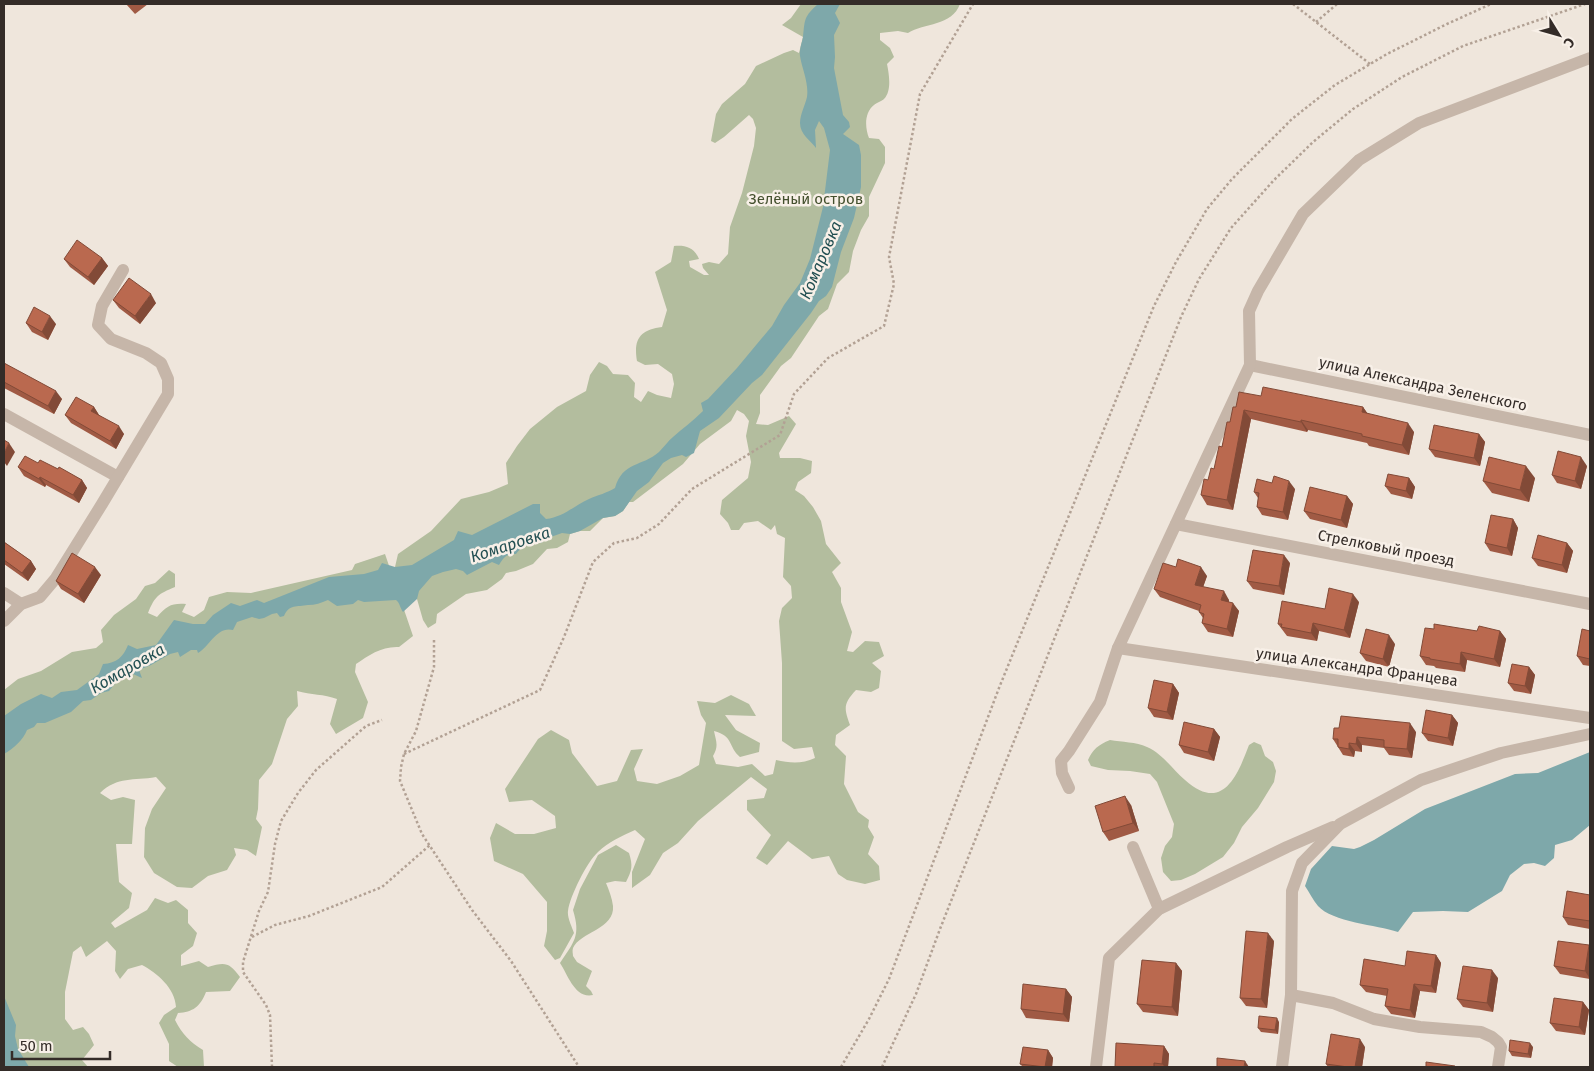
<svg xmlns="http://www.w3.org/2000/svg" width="1594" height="1071" viewBox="0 0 1594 1071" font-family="'Fira Sans',sans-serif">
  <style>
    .green { fill: #b3bd9e }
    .water { fill: #7ea8aa }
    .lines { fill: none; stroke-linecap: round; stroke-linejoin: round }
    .path { stroke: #b2a194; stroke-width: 2.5; stroke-dasharray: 2.5 2.5; stroke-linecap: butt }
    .minor { stroke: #c6b6a9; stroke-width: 12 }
    .wall { fill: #a05a44 }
    .shaded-wall { fill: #824a37 }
    .building { fill: #ba694f; stroke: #824a37 }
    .labels { text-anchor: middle; stroke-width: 5; stroke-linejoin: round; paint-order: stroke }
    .park-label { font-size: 15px; fill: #44502e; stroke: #f8f0e8 }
    .street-label { font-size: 15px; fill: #342c28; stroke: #f8f0e8 }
    .water-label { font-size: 16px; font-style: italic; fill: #224f52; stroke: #f8f0e8 }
  </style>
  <rect width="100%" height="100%" fill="#efe6dc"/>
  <g class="green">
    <path d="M801 4H960C952 26 924 23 908 33L898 31 880 33V40L890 48 894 57 887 64C889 74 892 91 884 99 882 101 876 103 874 105 864 113 865 128 869 138L879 139 885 147V163L869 197V216L861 230 853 251 849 272 837 284 828 309 819 316 791 358 781 366 760 395V413L756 424 768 425 789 416 796 424 779 453 780 458H800L812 461 811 473 798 482 795 490 804 496 813 507 821 521 826 544 841 563 832 572 841 588V602L852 632 847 651 853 652 865 641 879 642 884 656 872 663 881 671 879 688 871 692 856 690C843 704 844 708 850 725L836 735 835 745 846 756 844 784 858 812 869 820 868 827 874 837 868 854 879 866 880 880 865 884 847 880 838 874 829 856 812 859 788 841 767 865 756 858 771 835 747 810V800L764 798 767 789 751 777 698 821 678 843 663 853 650 875 632 888V872L645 839 635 830C622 836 608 842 598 852 587 862 570 896 568 911 567 917 572 927 574 933L560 958 555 960 544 946 547 931V902L523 874 494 861 490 838 496 823 515 834H534L556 828 555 816 532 800 509 802 505 789 538 739 551 730 569 740 572 753 597 786 617 781 631 750 643 749 634 769 637 781 657 784 680 776 699 765 706 723 701 715 697 701 715 703 731 695 749 704 756 716 725 715 736 730 760 743 759 752 740 757C728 747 734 736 714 731 716 741 719 746 713 756L716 764 738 767 752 764 765 776 773 774 776 760C790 763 802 764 815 758L812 747 794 749 782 741V663L779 621 782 608 792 598 791 586 783 577 785 538 777 534 775 525 771 530 758 521 744 523 739 530H731L728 523 720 514 722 500 748 478 751 462 746 436 749 421 744 414 737 410 731 421 700 444 683 464 633 502H629L623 511 615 516 603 518 590 531H580L570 534 568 542 557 548 547 549 533 564 516 571 506 573 502 579 487 590 466 594 437 614 436 623 428 628 423 620 417 599 395 567 398 554 431 531 461 499 489 492 508 484 506 463 517 446 530 429 557 407 586 391 590 375 599 362 607 366 613 374 628 375 635 383 634 397 641 402 648 391 657 395 671 398 674 384 672 374 658 364 645 365 637 361C633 338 641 330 662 327L667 310 655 272 671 262 674 246C685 245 694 247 699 259L689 261 690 267 704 275H709L703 268 702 264 709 262 719 264 728 254 730 227 742 193 754 146 756 128 753 119 749 115 724 137 715 143 711 141 716 114 722 104 745 84 756 66 784 53 793 50 799 53 803 37 782 25 791 18Z"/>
    <path d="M385 554 413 636 399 647C382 646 369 655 356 664L355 672 368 702 363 718 336 734 330 724 337 699C324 694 311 695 297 691L298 706 287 719 272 764 259 780 258 809 256 819 262 827 256 856 247 850 234 848 236 855 227 870 208 876 192 888 177 887 154 873 144 857 145 828 152 809 166 788 156 777C133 781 118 776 100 793L111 800 123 797 135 800 132 844H116L119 882 132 893 129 908 111 923 115 928 147 910 155 898 168 903 176 900 188 910V923L197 933 193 946 181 955V966L199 961 208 967C225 962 229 962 240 977L230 991 206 992C200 1007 193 1012 178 1013L175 1020C182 1034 190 1042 203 1050L204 1067H178L169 1061V1044L159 1023 164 1015 176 1007C175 988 157 973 142 965L128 969 120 979 115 971 116 951 107 941 86 957 81 946 73 952 65 992V1019L73 1030 83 1027 89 1034 94 1045 82 1060 88 1067H4V690L18 679 41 671 72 652 96 648 103 642 101 630 114 615 136 599 145 586 155 583 169 570 175 574V587C158 594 155 596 148 613L157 617C167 606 171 603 186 604L182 612 194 617 204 610 209 597 227 592 251 593 352 570 355 564Z"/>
    <path d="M1110 740C1122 742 1136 742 1147 747 1163 754 1172 769 1185 780 1222 813 1237 777 1249 745L1254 742 1261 745 1265 756 1273 762 1276 771 1274 782 1258 808 1242 827 1234 843 1223 857 1195 874 1181 880 1171 881 1163 872 1161 858 1165 846 1172 837 1174 824 1157 782 1150 774 1130 771 1108 770 1091 766 1088 760C1093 749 1098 745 1110 740Z"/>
    <path d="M616 845 629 853C633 866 632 870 626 882L615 881 606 883C609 890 612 898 613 906 615 929 580 932 573 948 572 951 573 954 573 956L577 962 592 971 586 986 591 991 593 995C575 999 568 975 560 963 574 942 581 936 573 910L580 889 598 855Z"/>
  </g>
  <g class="water">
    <path d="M818 4H840L835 13 840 23 834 35 835 57 834 68 843 115 849 122 850 127 843 134 859 145 861 155V187L854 218 841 252 832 287 826 296 819 301 811 313 762 375 752 383 719 418 700 431 694 453 686 457 682 455 671 458 663 463 649 482 637 491 623 511 615 516 603 518 580 531 570 534 562 533 548 538 541 543C531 542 522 546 516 554 506 554 504 557 499 565L492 562 467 575 463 571 456 569 443 572 432 576 419 591 417 599 403 612C400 608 400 603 396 600L364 602 358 600 353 604 337 606 328 600C321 603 315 605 308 605 297 607 289 604 284 616L280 617 277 613 272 614 264 618 259 619 252 617 237 622 233 630C217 626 210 646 198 653L197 650H191L180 657 178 652 170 654 151 665 139 670 142 678 133 674 128 675 118 680 109 691 101 693 91 700 83 701 71 712 45 723H37L34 727 27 730C23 740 14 748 4 754V716L21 704 41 694 52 698 61 692 77 690 99 674 103 664C117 663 123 657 128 645L137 649 156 645 174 620 193 624H205L213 615 231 603 240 606 257 600 264 603 329 577 364 574 378 570 382 563 395 567 412 565 454 540 458 531 472 535 533 504H540V513L546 519C563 517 574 506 589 499 598 495 607 493 615 488 623 461 642 467 659 452 664 447 668 441 673 437 683 428 693 421 703 411L701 403 708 399 737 368 772 326 784 305 800 283 810 259 823 207 830 150 824 128 819 121 815 130 816 148C810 140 800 134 800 123 800 114 805 106 807 97 809 83 802 69 800 56 799 49 802 43 803 37 805 18 804 17 818 4Z"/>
    <path d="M1590 752V825L1572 840 1555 845 1554 858 1545 866 1534 863 1524 864 1510 875 1502 891 1468 912 1443 911 1413 912 1398 932C1377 925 1332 922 1318 906 1313 900 1309 892 1305 886L1311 869 1332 846 1354 849 1360 847 1374 840 1425 809 1515 774 1538 773Z"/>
    <path d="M4 996 16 1025 15 1036 18 1049 29 1067H4Z"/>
  </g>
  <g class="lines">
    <g class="path">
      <path d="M1293 4 1370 64"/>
      <path d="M1316 22 1337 4"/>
      <path d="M434 640V667L416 731 404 754 401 767 400 781 422 834 472 910 511 961 579 1067"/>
      <path d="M404 754 540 690 564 637 593 562 614 543 637 538 659 524 692 489 780 435 794 394 828 358 884 326 894 284 889 257 920 94 973 4"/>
      <path d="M252 937 275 925 309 916 382 887 430 845"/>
      <path d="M272 1067 270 1015 266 1005 243 972V962L259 911 268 892 275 844 281 821 298 793 316 770 366 726 382 720"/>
      <path d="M841 1067 869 1019 889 979 999 688 1154 306 1176 262 1207 209 1232 179 1292 119 1335 85 1387 54 1447 24 1491 4"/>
      <path d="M882 1067 916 994 940 929 1181 317 1199 279 1231 228 1274 180 1313 142 1353 109 1402 77 1463 46 1585 4"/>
    </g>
    <g class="minor">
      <path d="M1250 365 1590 435"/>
      <path d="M4 414 118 477"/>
      <path d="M1176 524 1590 604"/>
      <path d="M4 593 21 604"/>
      <path d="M4 621 21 604 40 597 56 578 102 504 168 394V379L161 363 146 353 111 339 98 325 102 306 123 270"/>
      <path d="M1118 648 1590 718"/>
      <path d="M1069 788 1062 773 1061 761 1069 751 1100 702 1118 648 1250 365 1249 311 1258 291 1303 214 1359 160 1419 123 1590 58"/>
      <path d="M1133 847 1159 909"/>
      <path d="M1291 995 1333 1003 1374 1019 1420 1027 1481 1032 1492 1037 1498 1042 1501 1047 1498 1067"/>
      <path d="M1096 1067 1109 958 1159 909 1287 847 1333 827"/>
      <path d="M1282 1067 1291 995 1292 891 1302 863 1340 824 1421 780 1501 753 1590 734"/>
    </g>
  </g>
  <g class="wall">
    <path d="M126 4H148L135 14Z"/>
    <path d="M102 258 108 266 94 285 70 267 64 259Z"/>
    <path d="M113 300 156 303 140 324 119 308Z"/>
    <path d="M26 323 56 324 48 340 32 332Z"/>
    <path d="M4 363 62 399 54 414 4 388Z"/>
    <path d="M1261 396 1363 407 1367 413 1414 432 1409 455 1369 446 1367 443 1308 430 1307 432 1251 419 1233 510 1207 505 1201 495 1214 469 1230 422 1236 407Z"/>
    <path d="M94 407 99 415 124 434 116 449 71 423 65 415Z"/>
    <path d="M1479 434 1485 442 1480 466 1435 457 1429 449Z"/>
    <path d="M38 463 58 469 82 480 87 488 79 503 46 485 45 487 24 476 18 467Z"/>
    <path d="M1587 466 1581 489 1557 483 1552 475Z"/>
    <path d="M1409 478 1415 487 1412 499 1391 494 1385 486Z"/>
    <path d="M1535 478 1529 502 1492 493 1483 481Z"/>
    <path d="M1295 489 1288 520 1262 515 1257 507 1258 498 1254 492Z"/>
    <path d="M1347 496 1353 504 1347 528 1310 519 1304 511Z"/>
    <path d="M1513 519 1518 528 1512 556 1490 551 1485 543Z"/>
    <path d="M4 542 31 561 36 569 28 581 4 564Z"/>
    <path d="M1567 543 1573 551 1567 573 1538 566 1532 558Z"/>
    <path d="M1290 563 1284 595 1253 589 1247 581Z"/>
    <path d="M1176 567 1207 576 1203 587 1229 600V602L1239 611 1233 637 1208 632 1202 623 1203 618 1199 612V611L1160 597 1154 589Z"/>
    <path d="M101 575 84 603 61 589 56 581Z"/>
    <path d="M1359 602 1350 638 1319 631 1317 641 1287 636 1278 624 1325 609Z"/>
    <path d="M1434 629 1477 631H1500L1506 639 1500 667 1467 660 1465 672 1436 668 1434 666 1426 665 1420 656Z"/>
    <path d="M1590 631V666L1583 665 1577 656Z"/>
    <path d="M1395 644 1389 667 1366 661 1360 653Z"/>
    <path d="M1529 667 1535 675 1531 694 1514 691 1508 683Z"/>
    <path d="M1173 684 1179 693 1173 720 1154 717 1148 708Z"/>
    <path d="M1452 715 1458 723 1453 746 1428 741 1422 733Z"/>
    <path d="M1214 729 1220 737 1214 761 1184 753 1179 745Z"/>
    <path d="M1416 732 1412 758 1389 755 1384 748 1362 745V752L1355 751 1354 757 1343 755 1333 739Z"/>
    <path d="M1131 805 1139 831 1109 841 1103 832Z"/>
    <path d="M1590 895V929L1568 925 1563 917Z"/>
    <path d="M1274 941 1267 1008 1246 1006 1240 998Z"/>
    <path d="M1590 947V979L1560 974 1554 966Z"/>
    <path d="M1436 955 1441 963 1436 993 1420 991 1415 1018 1391 1014 1385 1006 1387 996 1366 992 1360 985 1405 966Z"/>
    <path d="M1176 963 1182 971 1178 1016 1143 1012 1137 1004Z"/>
    <path d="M1498 978 1493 1012 1463 1007 1457 999Z"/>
    <path d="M1066 989 1072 997 1069 1022 1026 1018 1021 1009Z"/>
    <path d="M1583 1002 1589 1010 1585 1035 1556 1031 1550 1023Z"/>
    <path d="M1279 1022 1278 1034 1261 1032 1258 1028Z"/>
    <path d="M1164 1046 1169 1054 1168 1067H1115Z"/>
    <path d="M1365 1047 1362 1067H1328L1326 1064Z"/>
    <path d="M1533 1047 1531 1058 1512 1056 1509 1051Z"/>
    <path d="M1048 1050 1053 1058 1052 1067H1023L1020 1064Z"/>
  </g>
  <g class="shaded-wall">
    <path d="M102 258 108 266 94 285 88 277Z"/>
    <path d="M151 294 156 303 140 324 135 316Z"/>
    <path d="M50 316 56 324 48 340 42 332Z"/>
    <path d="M56 391 62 399 54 414 48 406Z"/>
    <path d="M94 407 99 415 91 411Z"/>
    <path d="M1363 407 1370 417 1362 412Z"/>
    <path d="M1244 410 1251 419 1233 510 1227 500Z"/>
    <path d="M1301 420 1308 430 1307 432 1301 422Z"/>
    <path d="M1408 423 1414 432 1409 455 1402 445Z"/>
    <path d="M119 426 124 434 116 449 110 441Z"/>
    <path d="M1479 434 1485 442 1480 466 1474 458Z"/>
    <path d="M9 443 15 452 7 466 4 462V453Z"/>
    <path d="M1581 457 1587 466 1581 489 1575 481Z"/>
    <path d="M1526 466 1535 478 1529 502 1520 490Z"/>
    <path d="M40 477 46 485 45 487 39 479Z"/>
    <path d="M1409 478 1415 487 1412 499 1406 491Z"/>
    <path d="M82 480 87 488 79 503 73 495Z"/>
    <path d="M1289 481 1295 489 1288 520 1283 512Z"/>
    <path d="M1347 496 1353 504 1347 528 1341 520Z"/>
    <path d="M1513 519 1518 528 1512 556 1507 548Z"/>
    <path d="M1567 543 1573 551 1567 573 1562 565Z"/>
    <path d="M1284 555 1290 563 1284 595 1279 586Z"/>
    <path d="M31 561 36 569 28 581 22 573Z"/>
    <path d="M95 567 101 575 84 603 78 594Z"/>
    <path d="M1201 567 1207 576 1201 593 1195 585Z"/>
    <path d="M1224 591 1229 600 1227 609 1221 600Z"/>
    <path d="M1353 594 1359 602 1350 638 1344 630Z"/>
    <path d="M1233 603 1239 611 1233 637 1227 629Z"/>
    <path d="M1313 623 1319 631 1317 641 1311 633Z"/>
    <path d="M1500 631 1506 639 1500 667 1494 659Z"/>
    <path d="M1389 635 1395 644 1389 667 1383 659Z"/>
    <path d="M1461 652 1467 660 1465 672 1460 664Z"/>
    <path d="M1529 667 1535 675 1531 694 1525 686Z"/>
    <path d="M1173 684 1179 693 1173 720 1167 712Z"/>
    <path d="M1452 715 1458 723 1453 746 1448 738Z"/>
    <path d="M1410 723 1416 732 1412 758 1407 749Z"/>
    <path d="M1214 729 1220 737 1214 761 1208 752Z"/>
    <path d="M1357 737 1362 745V752L1356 744Z"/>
    <path d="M1349 743 1355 751 1354 757 1349 749Z"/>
    <path d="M1125 796 1131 805 1139 831 1133 823Z"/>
    <path d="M1268 933 1274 941 1267 1008 1261 999Z"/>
    <path d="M1589 945 1590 947V979L1585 971Z"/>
    <path d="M1436 955 1441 963 1436 993 1431 986Z"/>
    <path d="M1176 963 1182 971 1178 1016 1172 1007Z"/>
    <path d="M1492 970 1498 978 1493 1012 1487 1003Z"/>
    <path d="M1414 984 1420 991 1415 1018 1410 1010Z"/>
    <path d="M1066 989 1072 997 1069 1022 1063 1014Z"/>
    <path d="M1583 1002 1589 1010 1585 1035 1579 1027Z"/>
    <path d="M1277 1018 1279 1022 1278 1034 1275 1030Z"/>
    <path d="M1360 1039 1365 1047 1362 1067H1355Z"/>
    <path d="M1530 1043 1533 1047 1531 1058 1528 1054Z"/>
    <path d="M1164 1046 1169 1054 1168 1067H1165L1162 1064Z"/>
    <path d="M1048 1050 1053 1058 1052 1067H1045Z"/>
    <path d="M1245 1061 1249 1067H1244Z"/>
  </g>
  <g class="building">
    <path d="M77 240 102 258 88 277 64 259Z"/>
    <path d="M129 278 151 294 135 316 113 300Z"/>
    <path d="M34 307 50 316 42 332 26 323Z"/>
    <path d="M4 363 56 391 48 406 4 382Z"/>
    <path d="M1263 387 1363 407 1362 412 1408 423 1402 445 1362 436V434L1301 420V422L1244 410 1227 500 1201 495 1204 479 1208 480 1211 468 1214 469 1219 446 1222 447 1227 422H1230L1233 407H1236L1239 392 1261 396Z"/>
    <path d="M76 397 94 407 91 411 119 426 110 441 65 415Z"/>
    <path d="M1434 425 1479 434 1474 458 1429 449Z"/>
    <path d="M4 440 9 443 4 453Z"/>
    <path d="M1558 451 1581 457 1575 481 1552 475Z"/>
    <path d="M25 456 38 463 40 460 58 469 59 467 82 480 73 495 40 477 39 479 18 467Z"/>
    <path d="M1489 457 1526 466 1520 490 1483 481Z"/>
    <path d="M1388 474 1409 478 1406 491 1385 486Z"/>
    <path d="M1274 476 1289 481 1283 512 1257 507 1259 493 1254 492 1257 479 1272 483Z"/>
    <path d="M1310 487 1347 496 1341 520 1304 511Z"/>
    <path d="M1491 515 1513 519 1507 548 1485 543Z"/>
    <path d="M1538 535 1567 543 1562 565 1532 558Z"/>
    <path d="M4 542 31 561 22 573 4 560Z"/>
    <path d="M1253 550 1284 555 1279 586 1247 581Z"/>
    <path d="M72 553 95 567 78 594 56 581Z"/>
    <path d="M1178 559 1201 567 1195 585 1224 591 1221 600 1233 603 1227 629 1202 623 1204 614 1199 612 1201 605 1154 589 1163 563 1176 567Z"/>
    <path d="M1329 588 1353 594 1344 630 1313 623 1311 633 1281 627 1282 624H1278L1282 601 1325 609Z"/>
    <path d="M1434 624 1477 631 1479 626 1500 631 1494 659 1461 652 1460 664 1430 659V658L1420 656 1425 628 1434 629Z"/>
    <path d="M1366 629 1389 635 1383 659 1360 653Z"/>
    <path d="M1582 629 1590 631V659L1577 656Z"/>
    <path d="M1512 664 1529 667 1525 686 1508 683Z"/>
    <path d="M1154 680 1173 684 1167 712 1148 708Z"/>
    <path d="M1426 710 1452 715 1448 738 1422 733Z"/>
    <path d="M1341 716 1410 723 1407 749 1384 747V740L1357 737 1356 744 1349 743V749L1338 747V739H1333L1334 728H1339Z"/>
    <path d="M1184 722 1214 729 1208 752 1179 745Z"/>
    <path d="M1125 796 1133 823 1103 832 1095 806Z"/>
    <path d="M1567 891 1590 895V921L1563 917Z"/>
    <path d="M1246 931 1268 933 1261 999 1240 998Z"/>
    <path d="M1558 941 1589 945 1585 971 1554 966Z"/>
    <path d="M1407 951 1436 955 1431 986 1414 984 1410 1010 1385 1006 1388 989 1360 985 1364 959 1405 966Z"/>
    <path d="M1142 960 1176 963 1172 1007 1137 1004Z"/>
    <path d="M1463 966 1492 970 1487 1003 1457 999Z"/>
    <path d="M1023 984 1066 989 1063 1014 1021 1009Z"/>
    <path d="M1554 998 1583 1002 1579 1027 1550 1023Z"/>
    <path d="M1259 1016 1277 1018 1275 1030 1258 1028Z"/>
    <path d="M1331 1034 1360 1039 1355 1067H1348L1326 1064Z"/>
    <path d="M1510 1040 1530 1043 1528 1054 1509 1051Z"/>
    <path d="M1116 1043 1164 1046 1162 1064 1154 1063V1067H1115Z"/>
    <path d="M1023 1047 1048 1050 1045 1067 1020 1064Z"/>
    <path d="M1217 1058 1245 1061 1244 1067H1217Z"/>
    <path d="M1426 1062 1455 1066V1067H1426Z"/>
  </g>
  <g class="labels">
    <g class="park-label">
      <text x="806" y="204">Зелёный остров</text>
    </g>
    <g class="street-label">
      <text transform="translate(1423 384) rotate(12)" y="5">улица Александра Зеленского</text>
      <text transform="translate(1386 548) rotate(11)" y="5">Стрелковый проезд</text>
      <text transform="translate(1357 667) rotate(8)" y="5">улица Александра Францева</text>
    </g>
    <g class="water-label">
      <text transform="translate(820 260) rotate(-67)" y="6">Комаровка</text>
      <text transform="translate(510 544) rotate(-18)" y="6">Комаровка</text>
      <text transform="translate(127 668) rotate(-30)" y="6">Комаровка</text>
    </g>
  </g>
  <rect width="1594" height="1071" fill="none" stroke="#342c28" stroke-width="10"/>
  <g transform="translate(1559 35) rotate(127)" stroke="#f8f0e8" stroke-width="4" paint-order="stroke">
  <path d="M0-4L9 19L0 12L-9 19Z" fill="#342c28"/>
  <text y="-8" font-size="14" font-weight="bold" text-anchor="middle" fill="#342c28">С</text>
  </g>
  <path d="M12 1051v8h98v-8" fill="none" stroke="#342c28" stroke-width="2.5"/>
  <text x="20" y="1051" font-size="15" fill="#342c28" stroke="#f8f0e8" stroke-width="4" paint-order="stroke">50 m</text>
</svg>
